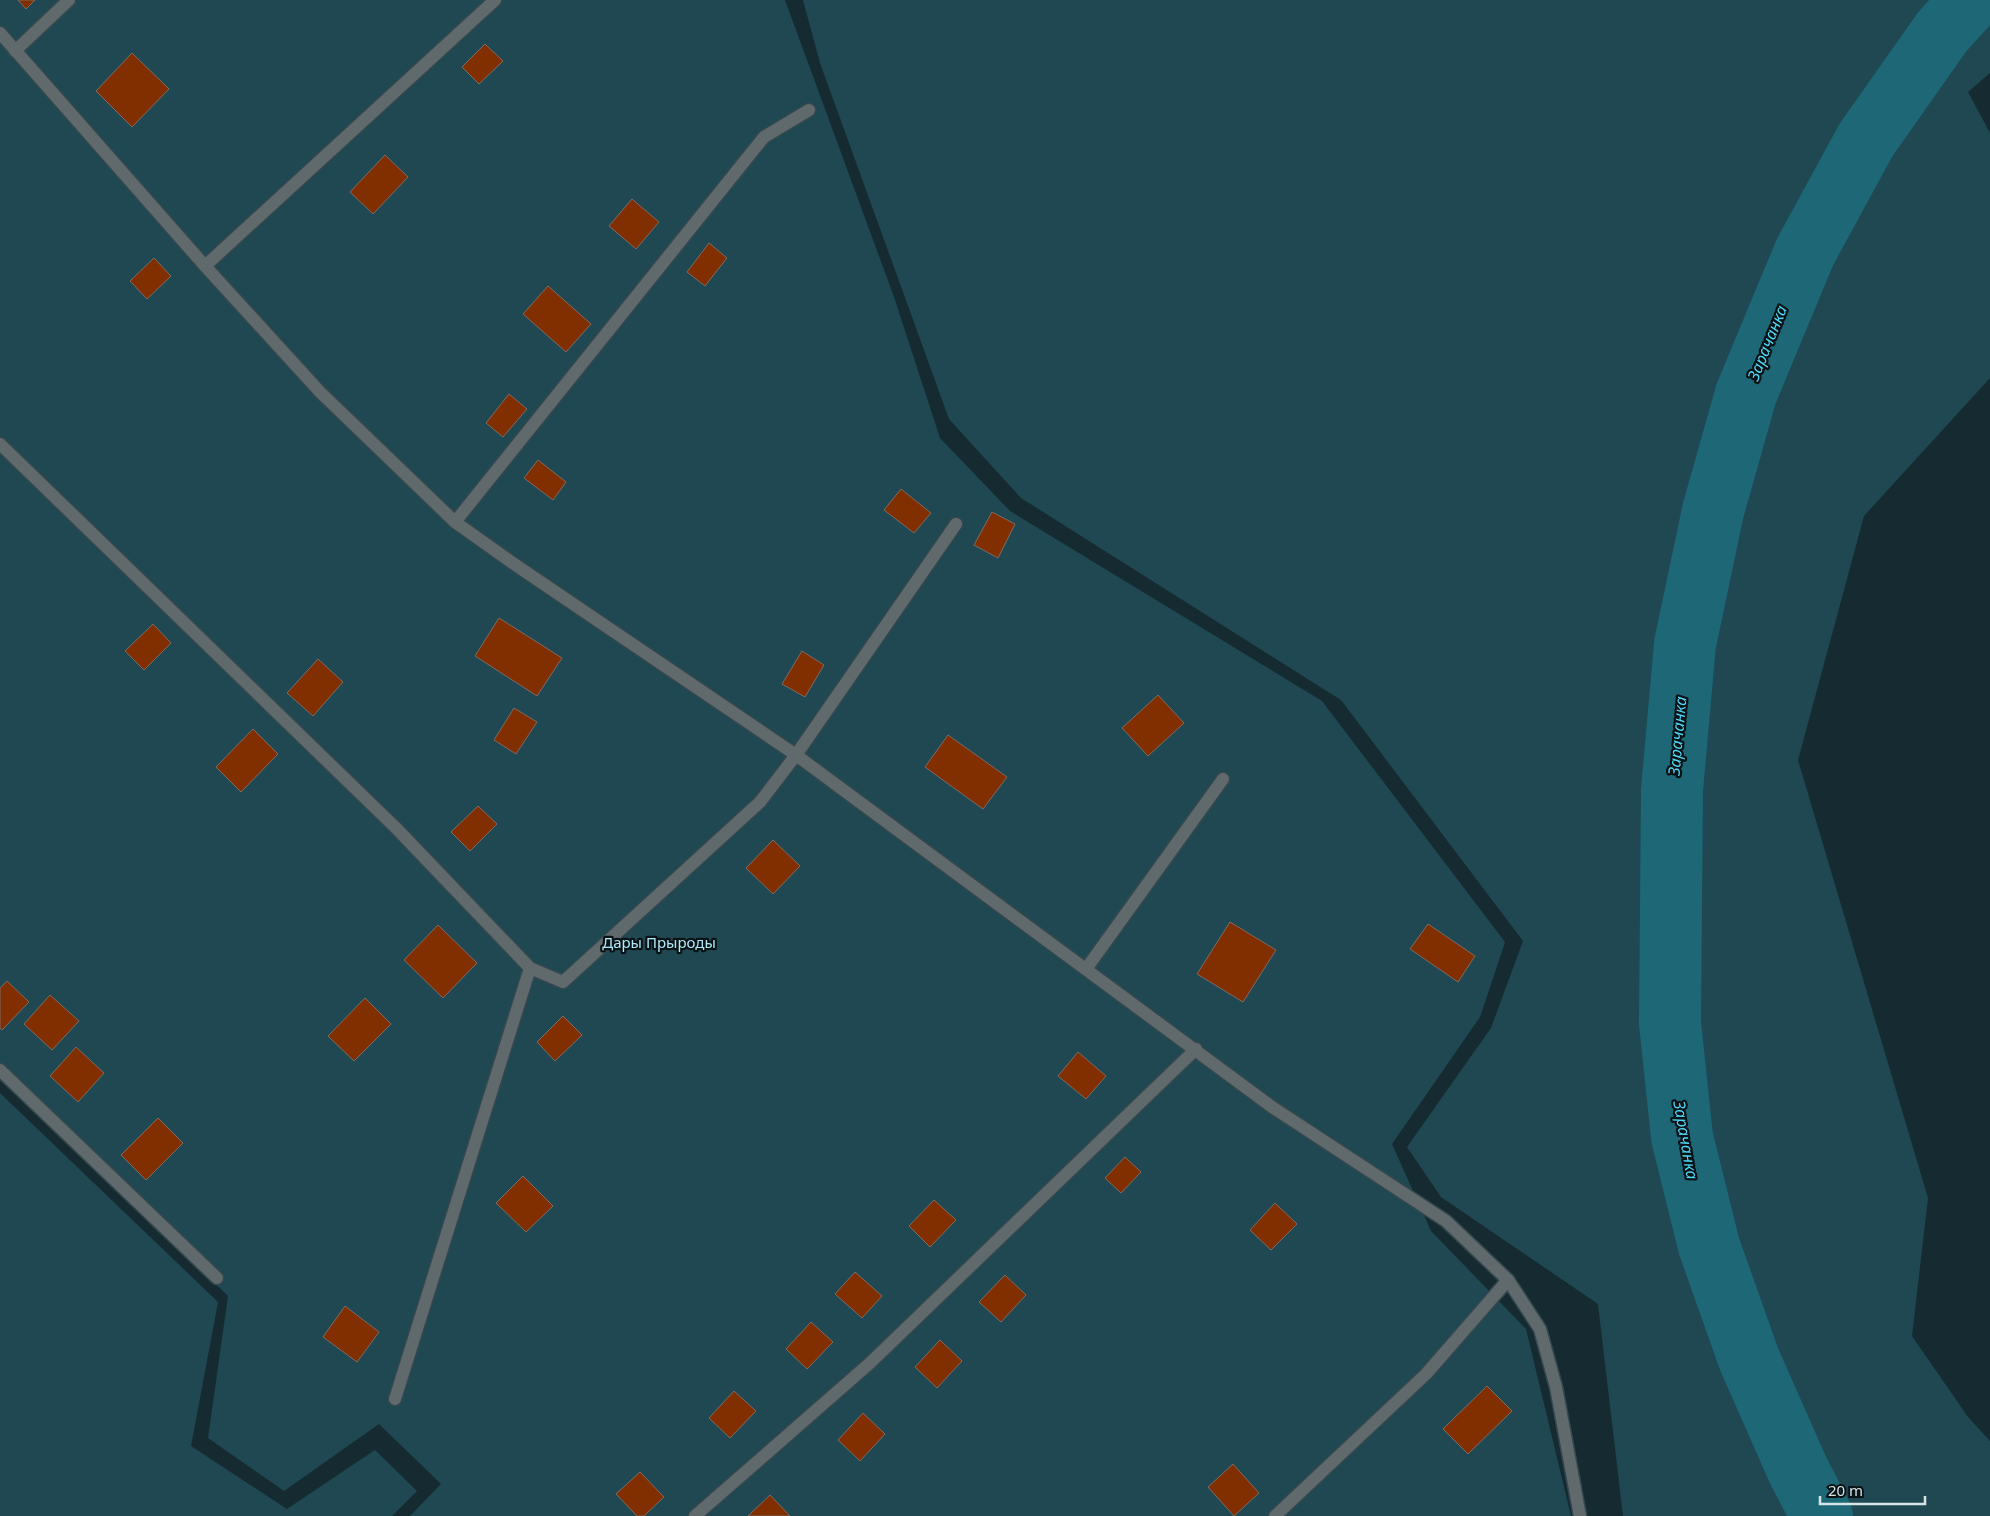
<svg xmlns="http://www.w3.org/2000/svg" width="1990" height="1516" viewBox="0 0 1990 1516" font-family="'Noto Sans',sans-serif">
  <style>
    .green { fill: #1f4852 }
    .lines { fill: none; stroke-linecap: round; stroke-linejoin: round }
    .river { stroke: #1d6777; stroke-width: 62 }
    .building { fill: #812f00; stroke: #7f6b62 }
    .lane-casing { stroke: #35484e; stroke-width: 15 }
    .lane { stroke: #606a6d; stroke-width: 12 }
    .labels { text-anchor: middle; stroke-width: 4.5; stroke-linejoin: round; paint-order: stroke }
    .park-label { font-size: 15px; fill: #afe8f7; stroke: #091214 }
    .water-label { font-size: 16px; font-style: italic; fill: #50d8f8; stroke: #091214 }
  </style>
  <rect width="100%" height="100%" fill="#162b31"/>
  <g class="green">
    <path d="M0 0H785L894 297 940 438 1010 511 1322 701 1505 942 1480 1017 1392 1144 1431 1231 1526 1329 1571 1516H410L441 1484 379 1424 284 1491 208 1438 228 1296 0 1079Z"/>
    <path d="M803 0H1990V73L1968 92 1990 133V378L1864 516 1798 760 1928 1198 1912 1336 1968 1417 1990 1441V1516H1623L1598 1304 1441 1197 1407 1147 1491 1028 1523 941 1341 700 1021 498 949 419 820 63Z"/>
    <path d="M0 1093 218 1302 191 1446 287 1509 375 1450 417 1491 392 1516H0Z"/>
  </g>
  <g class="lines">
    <path class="river" d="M1822 1516 1798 1470 1749 1359 1709 1246 1682 1137 1670 1023 1672 790 1685 644 1713 511 1746 394 1805 252 1866 140 1942 32 1971 0"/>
  </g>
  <g class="building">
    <path d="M18 0H35L26 9Z"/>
    <path d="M485 44 503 61 479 84 462 67Z"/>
    <path d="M132 53 169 89 132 127 96 91Z"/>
    <path d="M385 155 408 177 373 214 350 192Z"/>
    <path d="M632 199 659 222 636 249 609 226Z"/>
    <path d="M709 243 727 258 705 286 687 272Z"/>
    <path d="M154 258 171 276 147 299 130 281Z"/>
    <path d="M548 286 591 324 566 352 523 314Z"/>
    <path d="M509 394 527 409 503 437 486 423Z"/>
    <path d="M538 460 566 482 553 500 524 478Z"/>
    <path d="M901 489 931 513 914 533 884 510Z"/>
    <path d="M992 512 1015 524 998 558 974 545Z"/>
    <path d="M499 618 562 658 537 696 475 656Z"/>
    <path d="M153 624 171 643 144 670 125 651Z"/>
    <path d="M802 651 824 665 805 697 782 684Z"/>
    <path d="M318 659 343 682 313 716 287 693Z"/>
    <path d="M1158 695 1184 723 1148 756 1122 728Z"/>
    <path d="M514 708 537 722 516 754 494 740Z"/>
    <path d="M253 729 278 754 241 792 216 767Z"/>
    <path d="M948 735 1007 777 983 809 925 767Z"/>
    <path d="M478 806 497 824 470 851 451 832Z"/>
    <path d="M773 840 800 866 773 894 746 868Z"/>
    <path d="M1230 922 1276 950 1243 1002 1197 974Z"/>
    <path d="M1428 924 1475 956 1458 982 1410 949Z"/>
    <path d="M438 925 477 963 443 998 404 960Z"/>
    <path d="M7 981 29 1002 2 1030 0 1028V988Z"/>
    <path d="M50 995 79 1021 52 1050 24 1024Z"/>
    <path d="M365 998 391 1024 354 1061 328 1036Z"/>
    <path d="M563 1016 582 1035 555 1061 537 1042Z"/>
    <path d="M76 1047 104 1073 78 1102 50 1076Z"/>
    <path d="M1078 1052 1106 1076 1086 1099 1058 1076Z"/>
    <path d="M158 1118 183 1143 146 1180 121 1155Z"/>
    <path d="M1125 1157 1141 1172 1121 1193 1105 1178Z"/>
    <path d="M523 1176 553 1206 526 1232 496 1203Z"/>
    <path d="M934 1200 956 1220 930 1247 909 1226Z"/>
    <path d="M1275 1203 1297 1224 1271 1250 1250 1230Z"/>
    <path d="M855 1272 882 1296 862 1318 835 1294Z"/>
    <path d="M1005 1275 1026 1295 1001 1322 979 1302Z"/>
    <path d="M345 1306 379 1332 357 1362 323 1337Z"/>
    <path d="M811 1322 833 1342 807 1369 786 1349Z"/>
    <path d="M940 1340 962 1361 937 1388 915 1367Z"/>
    <path d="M1487 1386 1512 1411 1468 1454 1443 1429Z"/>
    <path d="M734 1391 756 1411 730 1438 709 1418Z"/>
    <path d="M863 1413 885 1434 860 1461 838 1440Z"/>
    <path d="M1233 1464 1259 1493 1234 1516 1208 1487Z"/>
    <path d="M640 1472 664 1497 644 1516H637L616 1494Z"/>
    <path d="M770 1495 790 1516H748Z"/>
  </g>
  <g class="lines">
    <g class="lane-casing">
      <g id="lane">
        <path d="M0 33 205 266 320 392 455 522 517 566 796 755 1272 1107 1446 1221 1508 1280 1540 1329 1556 1387 1580 1516"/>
        <path d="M15 51 69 0"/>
        <path d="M205 266 495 0"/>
        <path d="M0 444 397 829 530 968 563 982 760 802 796 755 956 524"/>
        <path d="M455 522 764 137 809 110"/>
        <path d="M1086 969 1223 779"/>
        <path d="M0 1070 217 1278"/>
        <path d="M395 1399 530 968"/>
        <path d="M695 1516 870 1363 1196 1049"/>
        <path d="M1275 1516 1426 1374 1508 1280"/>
      </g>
    </g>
    <use href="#lane" class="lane"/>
  </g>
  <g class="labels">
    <g class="park-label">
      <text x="659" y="948">Дары Прыроды</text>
    </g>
    <g class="water-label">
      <text transform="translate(1767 343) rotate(-68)" y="6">Зарачанка</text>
      <text transform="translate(1677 736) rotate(-85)" y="6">Зарачанка</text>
      <text transform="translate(1686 1140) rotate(80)" y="6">Зарачанка</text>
    </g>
  </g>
  <path d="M1820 1496v8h105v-8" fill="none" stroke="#d6e3e7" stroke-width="2.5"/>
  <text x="1828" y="1496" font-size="15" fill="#d6e3e7" stroke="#091214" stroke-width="4" paint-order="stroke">20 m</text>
</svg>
